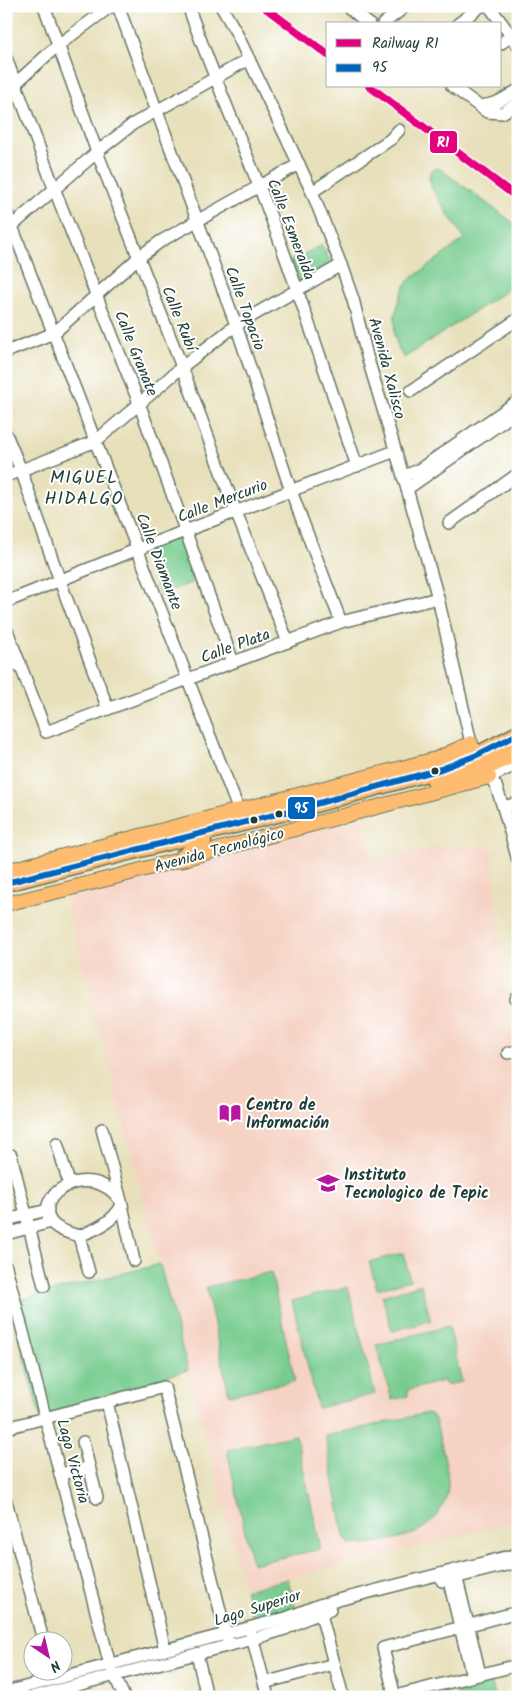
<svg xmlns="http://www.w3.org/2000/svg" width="524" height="1703" viewBox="0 0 524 1703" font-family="Kalam,sans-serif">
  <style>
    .built { fill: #f5d2c2 }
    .green { fill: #78cc8f; stroke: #4c8462 }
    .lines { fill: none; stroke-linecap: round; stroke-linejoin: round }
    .minor-casing { stroke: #657663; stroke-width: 14 }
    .major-casing { stroke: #657663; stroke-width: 16 }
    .highway-casing { stroke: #657663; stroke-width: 19 }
    .minor { stroke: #fff; stroke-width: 11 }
    .major { stroke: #fdbc70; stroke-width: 14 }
    .highway { stroke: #fdbc70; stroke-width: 16 }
    .bus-1-casing { stroke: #fff; stroke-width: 10 }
    .bus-1 { stroke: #0065bd; stroke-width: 6 }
    .rail-1-casing { stroke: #fff; stroke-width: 11 }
    .rail-1 { stroke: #e5007d; stroke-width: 8 }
    .bus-dot { fill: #1f3d34; stroke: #fff; stroke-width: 2 }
    .labels { text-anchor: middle; stroke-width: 4; stroke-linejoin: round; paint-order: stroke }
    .street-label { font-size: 16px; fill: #1f3d34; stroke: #fff }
    .poi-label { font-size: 16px; font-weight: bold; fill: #1f3d34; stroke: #fff; text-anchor: start }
    .neighbourhood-label { font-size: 18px; letter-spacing: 1px; fill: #1f3d34; stroke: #fff }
    .line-badge { stroke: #fff; stroke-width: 2 }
    .badge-label { font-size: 14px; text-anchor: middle; font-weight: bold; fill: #fff }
  </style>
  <rect width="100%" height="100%" fill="#fff"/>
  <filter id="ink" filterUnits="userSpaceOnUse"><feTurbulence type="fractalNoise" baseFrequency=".02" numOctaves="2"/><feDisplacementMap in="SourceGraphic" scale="10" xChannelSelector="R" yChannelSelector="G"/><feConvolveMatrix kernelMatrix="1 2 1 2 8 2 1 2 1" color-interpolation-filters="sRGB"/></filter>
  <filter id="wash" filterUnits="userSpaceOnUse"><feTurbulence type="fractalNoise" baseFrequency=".0096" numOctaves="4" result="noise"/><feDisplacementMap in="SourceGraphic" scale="20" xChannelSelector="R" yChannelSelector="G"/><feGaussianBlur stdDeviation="1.12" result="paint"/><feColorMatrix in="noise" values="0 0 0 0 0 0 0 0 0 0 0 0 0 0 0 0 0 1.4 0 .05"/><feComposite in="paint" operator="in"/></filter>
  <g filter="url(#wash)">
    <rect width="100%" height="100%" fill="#e8e0bb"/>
    <path class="built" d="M363 818 374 863 424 850 447 846 491 847 518 1102V1521L245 1590 65 898Z"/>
    <g class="green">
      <path d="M439 168 518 226V283L404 358 399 350 394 335 395 314 402 291 408 281 464 239 432 189 429 177 431 170Z"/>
      <path d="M322 245 332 265 299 282 290 261Z"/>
      <path d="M181 536 198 580 160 595 143 550Z"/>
      <path d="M403 1253 410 1280 377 1289 369 1262Z"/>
      <path d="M160 1264 188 1370 156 1379 158 1387 40 1418 10 1302Z"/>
      <path d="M271 1272 295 1381 229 1395 206 1287Z"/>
      <path d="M421 1284 431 1321 392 1331 382 1296Z"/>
      <path d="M348 1287 375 1394 318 1408 292 1301Z"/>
      <path d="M449 1326 462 1382 446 1385 444 1381 408 1390V1396L392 1400 376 1345Z"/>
      <path d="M427 1413 433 1416 436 1422C440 1441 449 1468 448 1486 448 1508 428 1530 407 1536 392 1541 366 1544 350 1545L344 1536 325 1436Z"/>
      <path d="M296 1435 321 1549 252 1564 227 1450Z"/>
      <path d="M288 1579 296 1610 254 1622 245 1590Z"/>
      <path d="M490 1673 495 1697H458L454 1682Z"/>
    </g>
  </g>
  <g filter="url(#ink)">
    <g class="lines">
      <g class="minor-casing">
        <g id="minor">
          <path d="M44 6 97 152 182 367 236 512 288 642"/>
          <path d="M118 6 236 325 291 491 341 622"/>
          <path d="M188 6C210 67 235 126 259 186 295 278 325 372 357 466"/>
          <path d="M221 6 236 32 312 192 341 265 353 299 367 356 407 489 438 598 471 743 475 749"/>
          <path d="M347 6 369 24"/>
          <path d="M489 6 518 45"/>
          <path d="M383 24 406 6"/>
          <path d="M458 24 481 6"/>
          <path d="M500 44 518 31"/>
          <path d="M6 58 54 188 139 403 233 662"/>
          <path d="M452 86 487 112 502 113 518 103"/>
          <path d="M6 92 57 46 111 6"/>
          <path d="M479 106C496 105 503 99 518 90"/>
          <path d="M312 192 391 139 399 130"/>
          <path d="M6 211 239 811"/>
          <path d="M8 228 12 226 97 152 133 124 249 59"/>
          <path d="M6 352 54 333 138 258 161 241 299 164"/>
          <path d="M411 391 518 319"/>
          <path d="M6 434 21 470 60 581 108 709"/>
          <path d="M6 476 96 441 182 367 236 325 341 265"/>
          <path d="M403 477 420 469 518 401"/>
          <path d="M407 489 518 411"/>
          <path d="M449 523 518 474"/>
          <path d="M6 602 138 549 395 451"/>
          <path d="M6 628 46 732 341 622 438 598"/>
          <path d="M6 668 20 663"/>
          <path d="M486 770 496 786 503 807 518 860"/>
          <path d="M489 777 518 764"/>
          <path d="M503 807 518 803"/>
          <path d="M516 999H518"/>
          <path d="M508 1053 518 1051"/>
          <path d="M102 1129 122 1205 134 1261"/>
          <path d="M57 1143 69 1183"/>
          <path d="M11 1155 44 1286"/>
          <path d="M120 1200C89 1158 30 1197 52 1223 59 1231 70 1233 79 1236 97 1229 113 1222 122 1205"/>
          <path d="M6 1220 48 1210"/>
          <path d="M6 1234 51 1222"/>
          <path d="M79 1236 89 1272"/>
          <path d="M6 1267 110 1665 124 1697"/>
          <path d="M107 1402 165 1650"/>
          <path d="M6 1428 164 1387 228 1642"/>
          <path d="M83 1442 97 1498"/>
          <path d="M60 1474 89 1468"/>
          <path d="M6 1501 43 1640"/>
          <path d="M455 1571 480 1674"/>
          <path d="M447 1573 472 1676"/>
          <path d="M442 1581 518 1562"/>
          <path d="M319 1607 343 1697"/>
          <path d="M251 1633 268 1697"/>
          <path d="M197 1654 207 1697"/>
          <path d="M264 1683 334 1664"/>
          <path d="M6 1692 286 1618 319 1605 518 1554"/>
          <path d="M395 1696 518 1665"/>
          <path d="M32 1697 253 1639 285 1629 305 1619 330 1610"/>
          <path d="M395 1697 383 1648 518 1612"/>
        </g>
      </g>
      <g class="major-casing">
        <g id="major">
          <path d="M6 871 436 759 471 743"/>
          <path d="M6 904 115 877 489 777"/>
        </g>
      </g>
      <g class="highway-casing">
        <g id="highway">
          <path d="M435 781 485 768 518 752"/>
          <path d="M181 859 203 842"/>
          <path d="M6 883 301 808 441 769 477 755 518 734"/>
        </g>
      </g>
      <use href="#minor" class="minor"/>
      <use href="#major" class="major"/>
      <use href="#highway" class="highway"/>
      <g class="bus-1-casing">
        <path id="bus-1" d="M6 883 301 808 441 769 477 755 518 734"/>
      </g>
      <use href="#bus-1" class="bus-1"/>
      <g class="rail-1-casing">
        <g id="rail-1">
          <path d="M263 6 328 55"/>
          <path d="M369 86 518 198"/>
        </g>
      </g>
      <use href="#rail-1" class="rail-1"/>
    </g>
  </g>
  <defs>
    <g id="library-bare" transform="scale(1.725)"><path d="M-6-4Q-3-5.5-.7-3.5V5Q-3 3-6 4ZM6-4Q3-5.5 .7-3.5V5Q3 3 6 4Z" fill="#b5179e" stroke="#fff" stroke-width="2.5" paint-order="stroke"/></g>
    <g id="university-bare" transform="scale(1.725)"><path d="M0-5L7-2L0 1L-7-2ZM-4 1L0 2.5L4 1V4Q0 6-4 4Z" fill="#b5179e" stroke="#fff" stroke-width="2.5" paint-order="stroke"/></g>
  </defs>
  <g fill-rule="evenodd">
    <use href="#library-bare" x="230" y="1113"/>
    <use href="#university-bare" x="328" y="1183"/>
  </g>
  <g class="bus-dot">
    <circle cx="435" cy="771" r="4.5"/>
    <circle cx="279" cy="814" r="4.5"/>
    <circle cx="254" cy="820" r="4.5"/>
  </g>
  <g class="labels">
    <g class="street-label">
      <text transform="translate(292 229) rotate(69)" y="6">Calle Esmeralda</text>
      <text transform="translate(246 308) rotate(70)" y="6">Calle Topacio</text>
      <text transform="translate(180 318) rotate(68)" y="6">Calle Rubí</text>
      <text transform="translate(137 353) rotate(68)" y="6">Calle Granate</text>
      <text transform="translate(388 368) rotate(75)" y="6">Avenida Xalisco</text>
      <text transform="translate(222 500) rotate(-21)" y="6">Calle Mercurio</text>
      <text transform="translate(160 561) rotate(69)" y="6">Calle Diamante</text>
      <text transform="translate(235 645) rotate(-20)" y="6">Calle Plata</text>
      <text transform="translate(219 849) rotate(-15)" y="6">Avenida Tecnológico</text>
      <text transform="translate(74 1461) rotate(75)" y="6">Lago Victoria</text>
      <text transform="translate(257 1607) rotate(-17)" y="6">Lago Superior</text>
    </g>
    <g class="poi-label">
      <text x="246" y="1110">Centro de<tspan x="246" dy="18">Información</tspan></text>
      <text x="344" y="1180">Instituto<tspan x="344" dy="18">Tecnologico de Tepic</tspan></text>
    </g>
    <g class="neighbourhood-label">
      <text x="84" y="483">MIGUEL<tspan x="84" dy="21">HIDALGO</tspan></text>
    </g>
  </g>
  <g class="line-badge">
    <rect x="429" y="130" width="29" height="24" rx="5" fill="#e5007d"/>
    <rect x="287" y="796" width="29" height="24" rx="5" fill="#0065bd"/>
  </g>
  <g class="badge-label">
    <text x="443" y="147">R1</text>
    <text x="301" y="813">95</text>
  </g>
  <rect width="524" height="1703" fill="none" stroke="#fff" stroke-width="25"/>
  <rect x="326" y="22" width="175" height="65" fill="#ffffff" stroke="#a5b1ae"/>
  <rect x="336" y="39" width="25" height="8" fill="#e5007d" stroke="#a5b1ae"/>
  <text x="372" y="48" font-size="15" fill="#1f3d34">Railway R1</text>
  <rect x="336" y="64" width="25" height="8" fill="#0065bd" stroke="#a5b1ae"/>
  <text x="372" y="72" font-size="15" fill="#1f3d34">95</text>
  <g transform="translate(48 1656) rotate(145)"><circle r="24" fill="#ffffff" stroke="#a5b1ae"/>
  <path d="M0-4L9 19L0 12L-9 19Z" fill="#b5179e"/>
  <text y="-8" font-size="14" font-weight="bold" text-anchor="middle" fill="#1f3d34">N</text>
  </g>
</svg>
